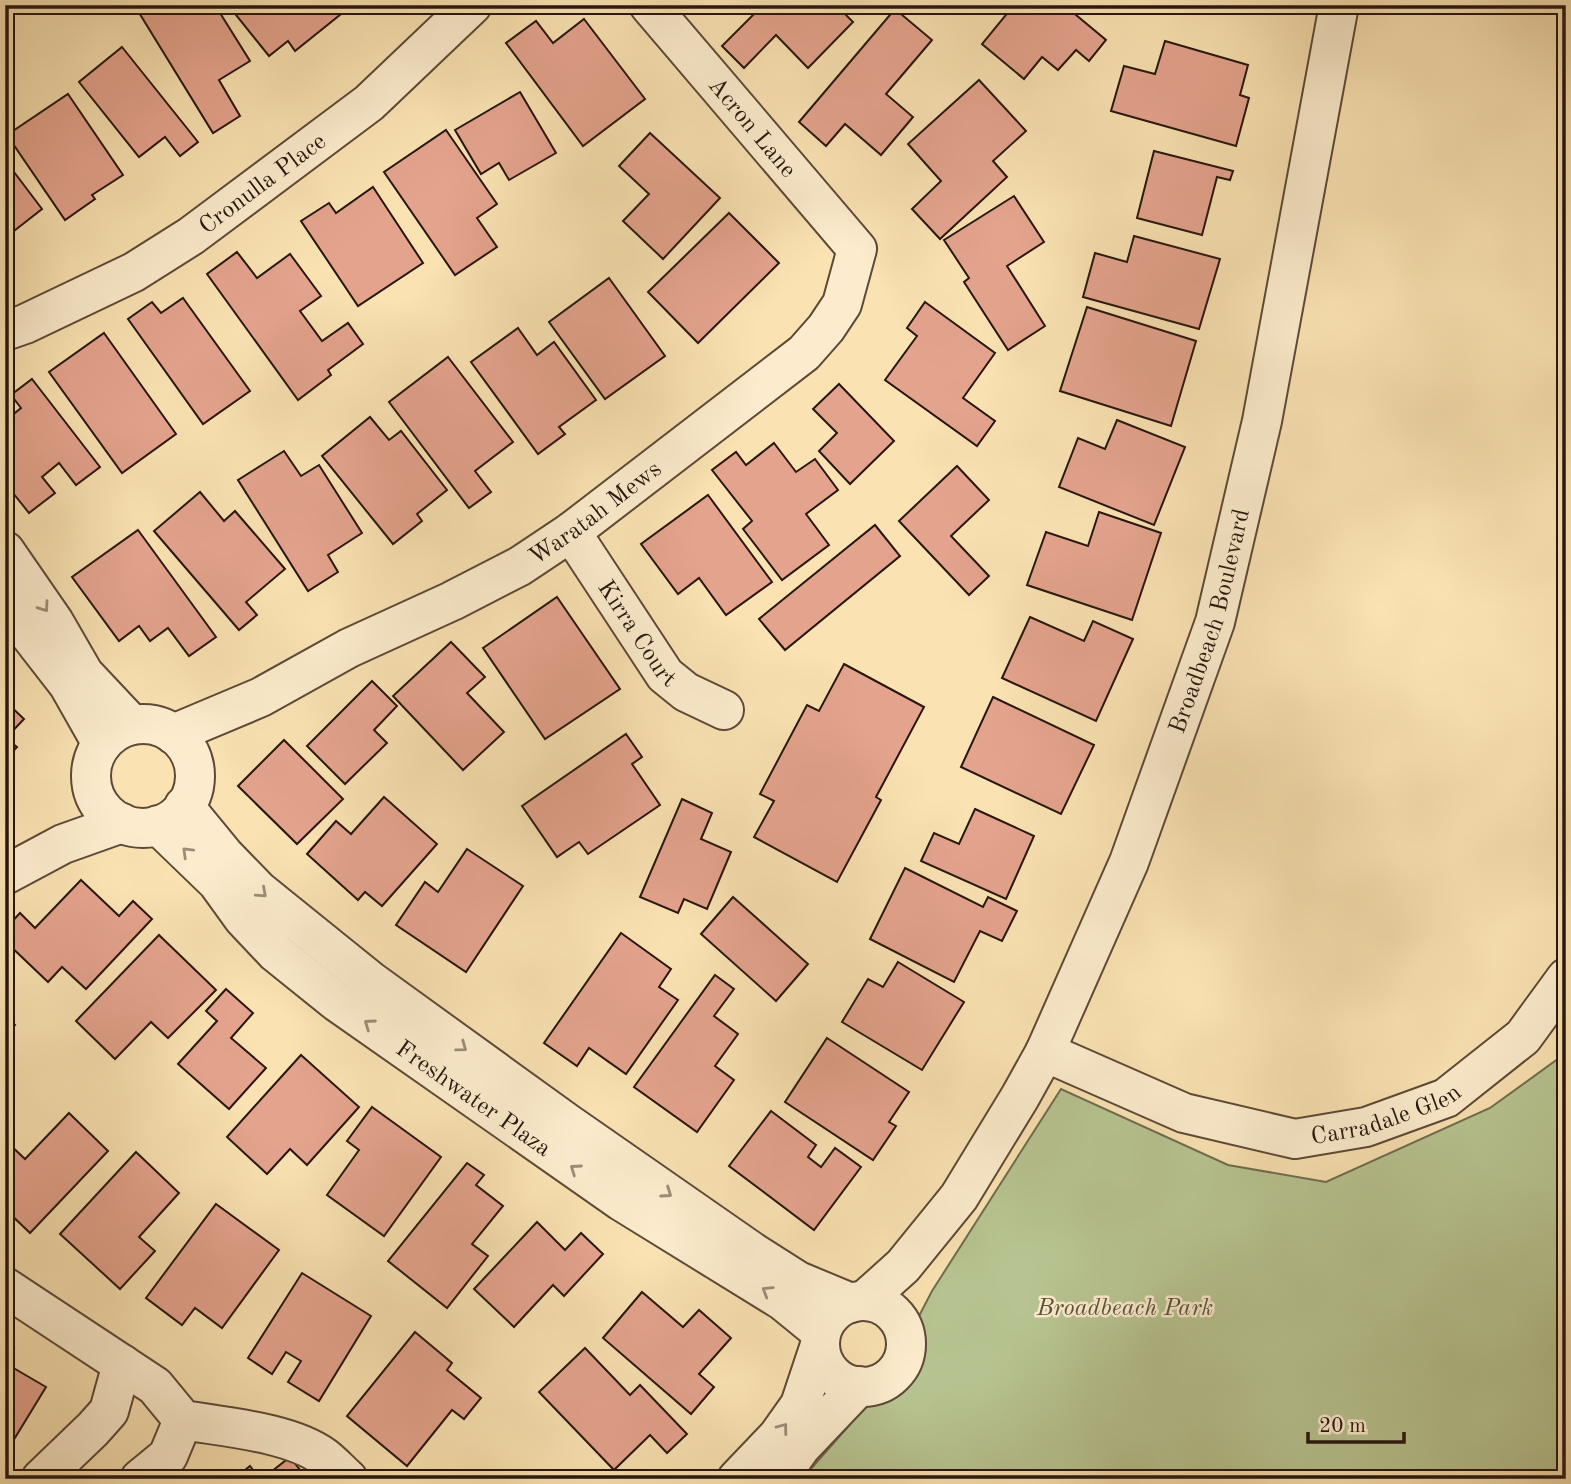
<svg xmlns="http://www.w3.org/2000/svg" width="1571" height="1484" viewBox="0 0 1571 1484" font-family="'Old Standard TT',serif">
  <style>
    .green { fill: #b7c491; stroke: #6f6d50; stroke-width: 2 }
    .building { fill: #e4a38d; stroke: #27160e; stroke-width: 2 }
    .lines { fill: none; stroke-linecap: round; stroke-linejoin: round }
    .minor-casing { stroke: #5c4937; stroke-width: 42 }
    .minor { stroke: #fceccd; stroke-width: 38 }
    .oneway { stroke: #9c8c77 }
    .labels { text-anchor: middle; stroke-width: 5; stroke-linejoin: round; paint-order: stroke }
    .street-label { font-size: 24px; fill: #27160e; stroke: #fceccd }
    .park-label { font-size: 24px; font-style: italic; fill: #59533c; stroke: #fceccd }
  </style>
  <rect width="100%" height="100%" fill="#fae2b2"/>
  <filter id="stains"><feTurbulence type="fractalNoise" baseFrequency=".00286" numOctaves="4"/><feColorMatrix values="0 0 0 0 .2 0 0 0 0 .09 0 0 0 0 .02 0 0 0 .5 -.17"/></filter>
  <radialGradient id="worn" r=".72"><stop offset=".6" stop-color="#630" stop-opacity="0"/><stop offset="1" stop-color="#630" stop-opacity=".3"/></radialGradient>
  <path class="green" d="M1566 1053V1479H802L881 1389 932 1291 1061 1089 1228 1165 1326 1182 1490 1108Z"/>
  <g class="building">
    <path d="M148 5H215L250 61 219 80 240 116 213 133 138 11Z"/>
    <path d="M228 5H342L346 10 295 51 288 41 269 56Z"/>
    <path d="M763 5H836L853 22 808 68 776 35 744 68 722 46Z"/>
    <path d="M1014 5H1064L1106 40 1089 61 1076 50 1058 70 1042 57 1024 79 982 44Z"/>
    <path d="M895 9 932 40 886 94 913 117 881 155 845 124 826 146 799 122Z"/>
    <path d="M584 19 645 99 583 146 506 43 536 21 553 43Z"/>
    <path d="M1165 41 1248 65 1240 95 1249 98 1236 146 1111 111 1124 66 1155 74Z"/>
    <path d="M122 47 198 142 180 156 165 137 139 157 79 82Z"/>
    <path d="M979 80 1026 131 993 161 1007 177 940 239 912 209 941 181 908 144Z"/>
    <path d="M520 92 556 153 509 180 499 163 481 174 455 130Z"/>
    <path d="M68 94 123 175 92 195 95 199 65 220 7 135Z"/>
    <path d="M446 130 497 204 477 218 497 247 455 275 384 172Z"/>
    <path d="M650 133 720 198 663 259 623 221 649 194 619 166Z"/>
    <path d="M1154 151 1233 171 1230 180 1217 177 1202 235 1137 218Z"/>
    <path d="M14 172 42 209 5 238V179Z"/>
    <path d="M373 187 423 263 358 306 301 221 329 203 336 213Z"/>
    <path d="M1014 196 1044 242 1007 266 1045 326 1008 350 964 282 969 278 944 240Z"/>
    <path d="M729 213 779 263 698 343 648 292Z"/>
    <path d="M1134 236 1220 259 1199 329 1083 297 1095 253 1127 262Z"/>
    <path d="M237 252 257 278 290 254 321 296 300 311 322 341 348 323 363 344 328 370 331 375 298 400 207 274Z"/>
    <path d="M609 278 665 356 605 399 549 322Z"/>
    <path d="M183 298 250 391 203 424 128 319 152 302 161 313Z"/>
    <path d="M925 302 995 353 963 398 995 421 977 446 885 380 917 336 907 328Z"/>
    <path d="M1087 307 1196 341 1171 426 1060 391Z"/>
    <path d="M518 328 537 355 554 342 596 400 559 427 565 434 538 454 471 362Z"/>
    <path d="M104 333 176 434 122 473 49 372Z"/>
    <path d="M448 357 513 442 475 471 491 492 469 508 389 402Z"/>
    <path d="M32 379 100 467 76 485 59 463 42 477 55 493 29 513 5 483V421L21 408 11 395Z"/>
    <path d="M839 384 894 441 850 484 819 451 837 433 813 409Z"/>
    <path d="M370 417 389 440 401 431 447 490 417 514 422 521 393 544 322 456Z"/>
    <path d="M1117 420 1185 447 1154 525 1059 487 1078 438 1105 449Z"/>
    <path d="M774 443 796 472 815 459 838 490 806 514 829 545 782 580 743 529 752 521 712 470 736 452 746 465Z"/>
    <path d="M284 451 301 476 319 465 362 533 328 555 338 572 308 591 238 480Z"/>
    <path d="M957 466 989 500 951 536 989 576 969 595 899 521Z"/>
    <path d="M200 492 224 521 235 511 285 569 246 602 257 615 239 630 154 531Z"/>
    <path d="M708 495 772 582 726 615 699 578 678 594 641 544Z"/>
    <path d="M1099 512 1161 533 1132 620 1027 585 1046 532 1088 546Z"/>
    <path d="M875 525 900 556 785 650 759 619Z"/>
    <path d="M138 530 216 637 189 656 168 628 150 641 139 626 119 641 72 577Z"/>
    <path d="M557 597 620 689 545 739 483 648Z"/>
    <path d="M1030 617 1084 641 1093 621 1133 639 1096 721 1002 678Z"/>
    <path d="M451 642 485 677 467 693 504 732 463 770 393 696Z"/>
    <path d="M844 664 924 707 876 797 881 800 837 882 754 837 774 801 760 794 807 705 819 711Z"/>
    <path d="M372 681 397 706 374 730 387 743 345 784 307 746Z"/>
    <path d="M993 697 1094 745 1061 814 961 767Z"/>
    <path d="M5 701 24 719 6 738 17 747 5 760Z"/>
    <path d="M626 734 642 757 632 764 660 805 588 854 579 842 557 857 522 806Z"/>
    <path d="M284 740 343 799 297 844 238 786Z"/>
    <path d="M384 797 437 844 382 906 365 892 358 900 307 854 336 821 351 834Z"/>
    <path d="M682 799 712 813 701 839 731 852 707 909 684 899 678 913 640 897Z"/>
    <path d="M975 809 1034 836 1006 899 921 861 934 833 959 844Z"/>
    <path d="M467 849 523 886 466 972 396 925 425 882 438 892Z"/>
    <path d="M905 868 983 907 988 897 1017 911 1002 941 980 931 954 982 870 939Z"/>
    <path d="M81 880 119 916 133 901 152 919 86 989 62 967 48 982 5 941V929L20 913 35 928Z"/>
    <path d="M733 897 808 964 776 1001 701 934Z"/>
    <path d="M621 933 671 969 659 987 678 1000 626 1074 589 1048 577 1066 544 1043Z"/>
    <path d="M159 935 216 990 168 1038 151 1022 115 1059 76 1021Z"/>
    <path d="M898 962 964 1002 922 1070 842 1022 868 979 883 987Z"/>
    <path d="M715 975 734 989 714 1016 738 1034 715 1066 734 1080 697 1132 634 1087Z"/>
    <path d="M226 989 253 1013 231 1038 266 1068 229 1109 178 1064 217 1021 206 1011Z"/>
    <path d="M5 1015 15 1025 5 1034Z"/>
    <path d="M827 1038 909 1092 889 1122 896 1126 873 1160 785 1102Z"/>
    <path d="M301 1055 359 1107 307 1165 290 1149 267 1174 227 1137Z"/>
    <path d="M372 1107 441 1157 384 1236 327 1195 359 1150 347 1141Z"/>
    <path d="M771 1111 816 1145 808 1157 821 1167 835 1148 861 1167 814 1230 729 1166Z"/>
    <path d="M69 1113 108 1151 30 1233 5 1209V1140L25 1159Z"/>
    <path d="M136 1152 179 1193 139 1237 155 1251 120 1289 60 1234Z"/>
    <path d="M467 1163 484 1175 476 1185 503 1206 472 1244 488 1256 447 1308 388 1261Z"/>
    <path d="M216 1204 279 1250 222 1328 195 1308 182 1325 146 1298Z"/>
    <path d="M537 1222 565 1250 581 1233 603 1254 564 1296 553 1285 514 1327 474 1289Z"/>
    <path d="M302 1273 371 1316 319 1401 288 1382 301 1361 286 1352 272 1374 248 1358Z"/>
    <path d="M642 1292 683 1327 699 1310 731 1338 699 1374 714 1387 691 1414 603 1338Z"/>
    <path d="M415 1332 452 1363 447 1370 481 1398 464 1419 452 1410 407 1466 347 1416Z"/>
    <path d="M5 1344 14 1349 5 1363Z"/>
    <path d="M585 1348 630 1395 640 1385 687 1434 667 1453 650 1435 614 1470 539 1392Z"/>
    <path d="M5 1363 46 1387 13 1441 5 1436Z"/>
    <path d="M290 1457 307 1479H262Z"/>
    <path d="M250 1466 260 1479H234Z"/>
  </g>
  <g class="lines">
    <g class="minor-casing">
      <g id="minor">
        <path id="s1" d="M5 331 25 324 134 272 191 236 369 103 472 5"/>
        <path id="s2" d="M571 532 665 675 686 692 724 710"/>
        <path d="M5 551 54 622 84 674 132 725"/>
        <path d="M5 603 68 684 102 744"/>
        <circle cx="143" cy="776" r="52"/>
        <path id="s3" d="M173 734 261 697 349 648 452 601 520 566 571 532 804 353 826 328 842 304 857 249 649 5"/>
        <path d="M184 806 225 856 258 890 372 982 567 1123 754 1253 798 1281 851 1303"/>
        <path id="s4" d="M158 825 217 882 243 918 276 953 337 1002 621 1201 783 1301 821 1332"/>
        <path d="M5 875 63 844 122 823"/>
        <path id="s5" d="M1045 1052 1184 1113 1295 1139 1366 1127 1446 1098 1523 1037 1566 978"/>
        <path d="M5 1287 155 1386 183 1420C224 1427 290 1432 324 1457 332 1463 340 1472 348 1479"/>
        <path id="s6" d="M864 1301 903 1266 959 1197 1020 1097 1045 1052 1129 862 1215 622 1262 421 1339 5"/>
        <circle cx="863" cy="1344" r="43"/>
        <path d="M41 1479 93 1429 109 1411 122 1364"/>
        <path d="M140 1479 168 1456 183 1420"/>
        <path d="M737 1479 778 1436 800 1405 820 1345"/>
        <path d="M778 1479 801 1447 859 1386"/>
      </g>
    </g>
    <use href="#minor" class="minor"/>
  </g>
  <defs><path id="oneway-chevron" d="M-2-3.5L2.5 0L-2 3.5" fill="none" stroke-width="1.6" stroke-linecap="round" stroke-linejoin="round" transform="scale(1.75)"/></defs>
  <g class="oneway">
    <use href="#oneway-chevron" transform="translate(44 607) rotate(55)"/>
    <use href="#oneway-chevron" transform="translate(187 852) rotate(-136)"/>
    <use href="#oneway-chevron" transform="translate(262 893) rotate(42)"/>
    <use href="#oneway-chevron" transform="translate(369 1024) rotate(-145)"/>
    <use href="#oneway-chevron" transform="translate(462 1047) rotate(36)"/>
    <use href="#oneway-chevron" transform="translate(575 1169) rotate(-145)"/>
    <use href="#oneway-chevron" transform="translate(667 1193) rotate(35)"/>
    <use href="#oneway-chevron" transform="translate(767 1291) rotate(-148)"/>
    <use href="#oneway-chevron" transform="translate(783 1428) rotate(-53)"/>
  </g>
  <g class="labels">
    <g class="street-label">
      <text transform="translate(753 127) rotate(50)" y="8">Acron Lane</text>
      <text dy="8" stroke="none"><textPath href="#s1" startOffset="298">Cronulla Place</textPath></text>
      <text dy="8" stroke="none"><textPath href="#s3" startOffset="478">Waratah Mews</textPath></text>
      <text dy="8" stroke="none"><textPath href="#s6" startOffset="772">Broadbeach Boulevard</textPath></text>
      <text dy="8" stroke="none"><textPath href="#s2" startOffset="121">Kirra Court</textPath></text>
      <text dy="8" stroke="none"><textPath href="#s4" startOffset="420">Freshwater Plaza</textPath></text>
      <text dy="8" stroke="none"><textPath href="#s5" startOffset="360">Carradale Glen</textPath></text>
    </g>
    <g class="park-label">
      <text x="1125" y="1315">Broadbeach Park</text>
    </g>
  </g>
  <rect width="1571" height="1484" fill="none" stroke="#fae2b2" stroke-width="28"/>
  <rect x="7" y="7" width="1557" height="1470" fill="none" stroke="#27160e" stroke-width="3.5"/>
  <rect x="14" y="14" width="1543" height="1456" fill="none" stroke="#27160e" stroke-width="2"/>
  <path d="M1308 1432v10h96v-10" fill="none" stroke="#27160e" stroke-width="3.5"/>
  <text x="1319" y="1432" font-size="21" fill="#27160e" stroke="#fceccd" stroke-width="5" paint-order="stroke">20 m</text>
  <rect width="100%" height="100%" filter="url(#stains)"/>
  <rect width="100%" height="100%" fill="url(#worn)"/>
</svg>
